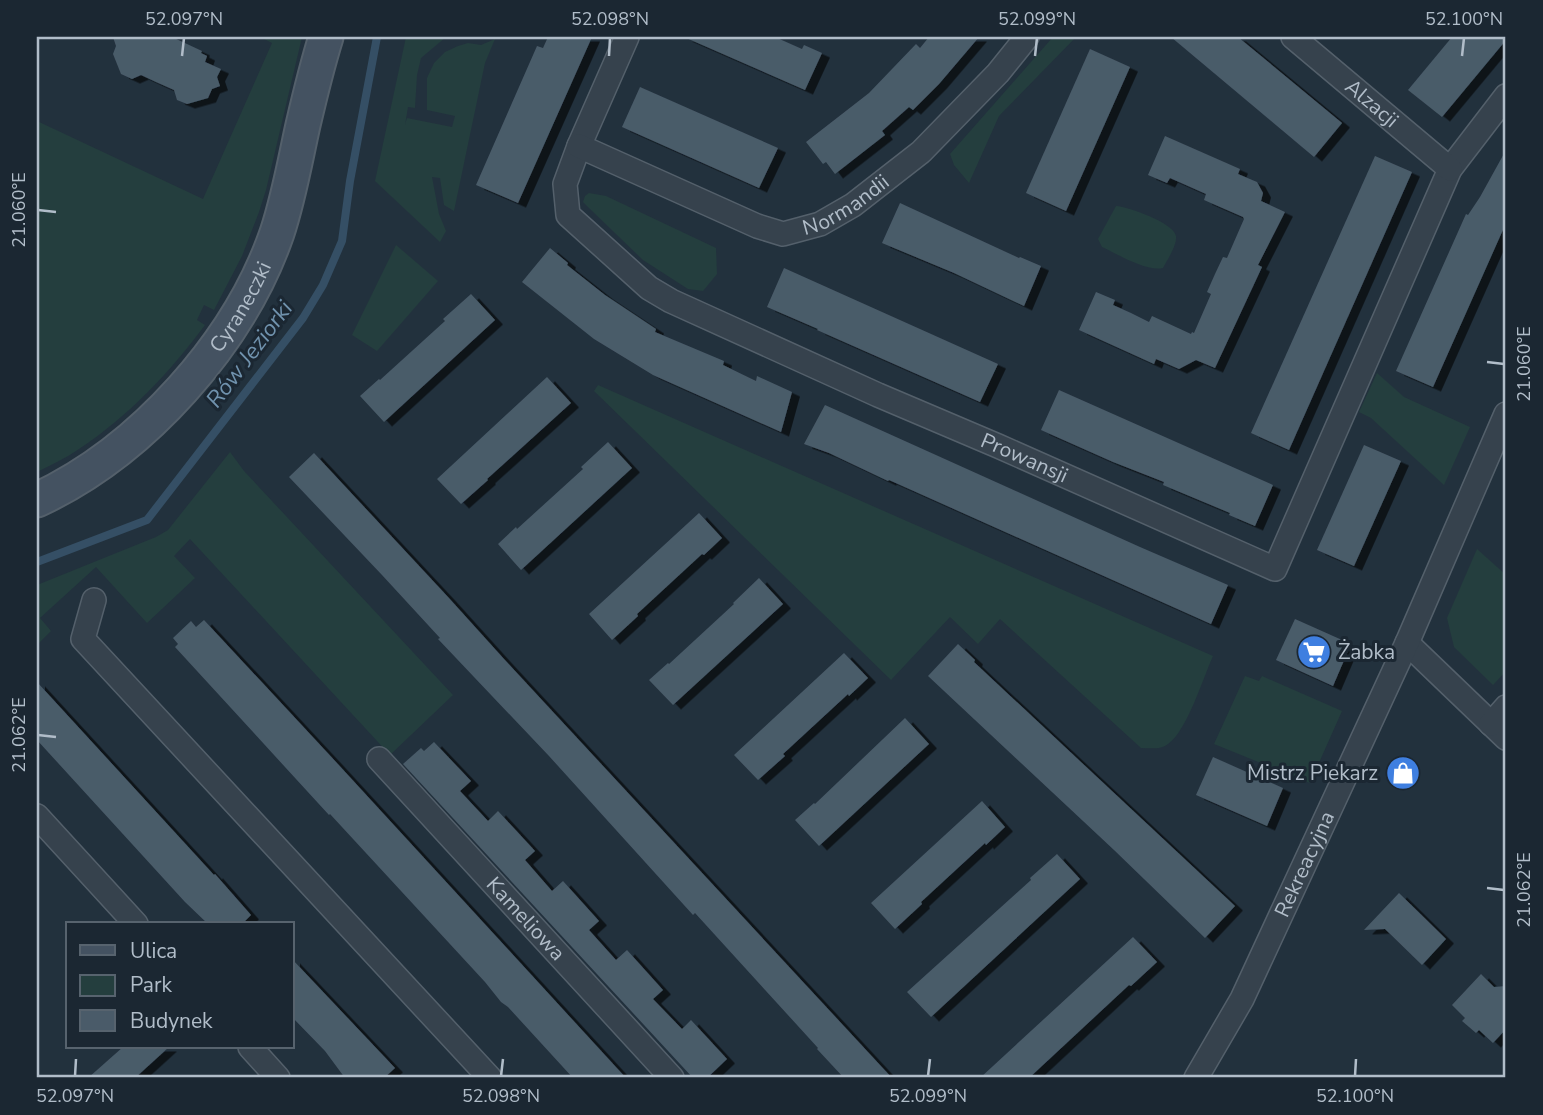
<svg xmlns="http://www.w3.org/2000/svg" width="1543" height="1115" viewBox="0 0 1543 1115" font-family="'Nunito Sans',sans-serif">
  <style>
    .green { fill: #243e3e }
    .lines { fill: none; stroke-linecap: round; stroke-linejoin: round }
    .stream { stroke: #354f65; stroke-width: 8 }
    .building { fill: #4a5b69; filter: url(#shadow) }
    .street-casing { stroke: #54606b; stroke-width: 26 }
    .secondary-casing { stroke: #54606b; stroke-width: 37 }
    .street { stroke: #36424d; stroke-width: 23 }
    .secondary { stroke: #445261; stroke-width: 33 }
    .ticks { fill: none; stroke: #b1bdc9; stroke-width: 2.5 }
    .labels { text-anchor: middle; stroke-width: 6; stroke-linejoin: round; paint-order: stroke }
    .street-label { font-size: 21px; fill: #b1bdc9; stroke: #1b2732 }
    .poi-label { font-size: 21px; fill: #b1bdc9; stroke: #1b2732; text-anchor: start }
    .water-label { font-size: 23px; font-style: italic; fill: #7092ad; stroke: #1b2732 }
    .neatline { fill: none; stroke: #b1bdc9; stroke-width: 2.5 }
    .ticks-label { font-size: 18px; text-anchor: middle; fill: #b1bdc9 }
  </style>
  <defs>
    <filter id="shadow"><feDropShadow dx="8" dy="4.5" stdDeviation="0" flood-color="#0009"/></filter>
  </defs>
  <rect width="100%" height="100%" fill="#22313d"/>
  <g class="green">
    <path d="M260 37H302L266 190 259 212 242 256 214 310 204 305 197 320 205 325C170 372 129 416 79 449 66 458 51 465 37 472V121L203 199 272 43Z"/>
    <path d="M406 37H446L421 58 417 75 415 108 408 107 405 125 407 118 452 127 455 116 427 110V78L434 63 445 52 458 46 468 43 481 45 495 39 485 63 454 211 444 205 440 178 432 177 439 214 446 231 440 242 375 181Z"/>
    <path d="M1053 37H1076L999 116 969 183 954 165 950 154Z"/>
    <path d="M589 193 606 196 716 248 717 274 703 291 688 289 643 260 589 208 583 202 585 196Z"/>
    <path d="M1116 206C1129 207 1174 223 1176 236 1177 246 1167 260 1163 268 1147 272 1117 254 1102 247L1098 239Z"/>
    <path d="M396 245 438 281 377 351 352 335Z"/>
    <path d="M1377 373 1404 397 1470 427 1444 485 1371 418 1359 412Z"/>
    <path d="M598 385 1213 656C1203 678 1187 731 1168 744 1160 750 1151 748 1141 748L1000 619 978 644 950 617 891 680 594 391Z"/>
    <path d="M230 452 244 471 453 695 390 755 190 539 174 556 195 578 147 623 96 567 40 618 51 631 37 645V585L156 537 168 530Z"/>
    <path d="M1477 549 1506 575V671L1493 685 1454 647 1447 618Z"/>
    <path d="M1245 676 1259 681 1262 676 1342 711 1310 783 1214 744Z"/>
  </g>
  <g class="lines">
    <path class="stream" d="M37 562 147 520 303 318 323 285 342 241 350 181 377 37"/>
  </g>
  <g class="building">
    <path d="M113 37H172L202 51 201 53 207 56 205 62 221 69 217 77 220 86 212 89 208 98 187 104 177 100 174 90 156 82 141 75 132 79 121 74 113 54 116 46Z"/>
    <path d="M548 37H592L518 203 476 185 537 46 543 48Z"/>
    <path d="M684 37H775L802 49 804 45 822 53 805 90Z"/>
    <path d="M929 37H979L939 84 913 110 909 107 882 131 885 135 835 174 826 162 823 164 806 142 869 93 916 44 920 48Z"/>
    <path d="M1171 37H1238L1342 123 1314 157Z"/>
    <path d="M1452 37H1506V40L1442 117 1408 90Z"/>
    <path d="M1090 49 1130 67 1066 211 1026 193Z"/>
    <path d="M640 87 778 148 759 188 622 127Z"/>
    <path d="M1165 136 1240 169 1238 174 1257 182 1263 193 1261 201 1285 212 1258 265 1262 267 1215 368 1196 360 1179 369 1156 359 1154 364 1079 330 1096 292 1115 300 1113 305 1131 313 1149 322 1152 316 1191 334 1192 332 1194 333 1211 294 1207 292 1215 274 1223 257 1227 258 1244 219 1243 217 1204 200 1206 194 1170 178 1167 183 1148 175Z"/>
    <path d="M1506 150V223L1433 387 1396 371 1466 214 1468 215 1480 197Z"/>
    <path d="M1375 156 1412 172 1289 450 1251 433Z"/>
    <path d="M900 203 1019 258 1020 257 1041 266 1024 306 954 273 882 243Z"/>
    <path d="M550 248 568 263 567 265 605 295 656 329 655 332 724 361 723 365 756 381 757 376 792 392 781 432 653 375 594 339 522 282Z"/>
    <path d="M784 268 998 364 980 402 817 330 818 329 767 307Z"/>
    <path d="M471 294 495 320 384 422 360 396 379 379 380 380 445 321 443 319Z"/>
    <path d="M547 377 571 403 487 479 488 480 461 504 437 479Z"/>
    <path d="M1059 390 1273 485 1255 526 1229 515 1230 513 1163 485 1164 482 1113 462 1041 430Z"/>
    <path d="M825 405 1140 547 1228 585 1211 624 889 480 888 481 829 453 804 444Z"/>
    <path d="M608 442 632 468 521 570 498 544 516 527 517 529 583 469 581 467Z"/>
    <path d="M1364 445 1401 461 1354 566 1317 550Z"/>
    <path d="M314 453 448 597 504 659 892 1078H844L817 1049 818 1048 695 913 693 915 549 756 438 639 440 638 382 575 289 477Z"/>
    <path d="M699 513 722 538 704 555 702 554 637 614 638 616 612 640 589 614Z"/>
    <path d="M759 578 783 604 673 705 649 680 668 663 669 664 734 604 733 603Z"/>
    <path d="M1295 619 1351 644 1333 686 1276 660Z"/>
    <path d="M204 620 336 762 626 1078H573L508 1007 501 1002 485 982 330 814 329 815 175 647 178 644 173 638 191 621 196 627Z"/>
    <path d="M958 644 975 660 974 662 1235 906 1205 938 1114 850 928 676Z"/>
    <path d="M844 653 868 678 849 696 848 694 783 754 785 756 758 780 734 755Z"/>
    <path d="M37 682 214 875 215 874 251 915 242 924H208L185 902 37 740Z"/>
    <path d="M905 718 929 744 819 846 795 820 814 803 815 804Z"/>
    <path d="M434 742 471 781 460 791 488 821 498 811 535 851 525 860 552 891 563 881 599 921 589 930 616 960 627 950 663 990 653 999 682 1029 691 1020 727 1059 707 1078H693L403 764 421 748 424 751Z"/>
    <path d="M1213 757 1283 788 1267 826 1196 795Z"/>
    <path d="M982 801 1005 827 986 845 985 843 921 902 922 904 895 929 871 903Z"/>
    <path d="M1057 854 1080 879 931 1017 907 992 1031 880 1030 878Z"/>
    <path d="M1399 893 1446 939 1422 965 1385 929 1364 930Z"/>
    <path d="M1133 937 1157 962 1131 986 1129 985 1029 1078H980Z"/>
    <path d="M292 959 395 1068 384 1078H345L325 1051 292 1017Z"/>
    <path d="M1481 974 1494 987 1506 986V1029L1493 1043 1479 1030 1476 1033 1462 1021 1465 1018 1452 1005Z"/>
    <path d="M123 1047H169L135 1078H88Z"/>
  </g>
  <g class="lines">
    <g class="street-casing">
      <g id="street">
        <path id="s1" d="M627 37 579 146 565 184 568 215 649 288 671 301 878 395 998 446 1275 569 1450 169 1506 96"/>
        <path id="s2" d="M1293 37 1450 169"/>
        <path id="s3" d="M579 146 757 226 783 234 820 224 853 205 921 152 998 73 1027 37"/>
        <path d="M94 600 83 639 490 1078"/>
        <path d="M1407 643 1506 738"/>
        <path d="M1491 724 1506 707"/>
        <path id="s4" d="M379 759 672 1078"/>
        <path d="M37 816 136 924"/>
        <path d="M250 1047 278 1078"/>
        <path id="s5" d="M1196 1078 1242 999 1407 643 1506 414"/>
      </g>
    </g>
    <g class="secondary-casing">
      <g id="secondary">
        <path id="s6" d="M37 500C142 451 239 343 277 233 289 197 295 161 303 125 310 95 317 66 326 37"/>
      </g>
    </g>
    <use href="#street" class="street"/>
    <use href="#secondary" class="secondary"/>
  </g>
  <path class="ticks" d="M182 56 184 38M609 56 610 38M1035 56 1037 38M1462 56 1464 38M38 210 56 212M1487 362 1504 364M38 735 56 737M1487 888 1504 890M75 1076 76 1059M501 1076 503 1059M928 1076 930 1059M1355 1076 1356 1059"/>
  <defs>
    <g id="supermarket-disc" transform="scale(1.75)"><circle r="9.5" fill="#3f7fe0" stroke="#1b2732"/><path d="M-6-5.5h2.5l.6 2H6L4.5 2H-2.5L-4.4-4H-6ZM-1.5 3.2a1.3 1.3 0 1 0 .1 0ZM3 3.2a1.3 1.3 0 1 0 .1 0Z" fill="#fff"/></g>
    <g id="shop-disc" transform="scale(1.75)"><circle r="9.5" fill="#3f7fe0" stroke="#1b2732"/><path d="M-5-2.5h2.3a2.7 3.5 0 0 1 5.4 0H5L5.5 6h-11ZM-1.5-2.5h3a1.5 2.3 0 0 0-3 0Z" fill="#fff"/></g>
  </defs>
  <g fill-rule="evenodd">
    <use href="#supermarket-disc" x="1314" y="652"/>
    <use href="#shop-disc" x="1403" y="773"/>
  </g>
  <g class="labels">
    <g class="street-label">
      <text dy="7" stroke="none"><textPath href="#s2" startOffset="103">Alzacji</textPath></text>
      <text dy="7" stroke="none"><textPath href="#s3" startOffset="292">Normandii</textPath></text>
      <text dy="7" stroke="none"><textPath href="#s6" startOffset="285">Cyraneczki</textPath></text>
      <text dy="7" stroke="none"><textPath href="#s1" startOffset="712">Prowansji</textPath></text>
      <text dy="7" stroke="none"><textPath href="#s5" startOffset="240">Rekreacyjna</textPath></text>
      <text dy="7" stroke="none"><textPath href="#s4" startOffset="217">Kameliowa</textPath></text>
    </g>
    <g class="poi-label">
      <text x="1338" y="659">Żabka</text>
      <text x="1378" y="780" text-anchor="end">Mistrz Piekarz</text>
    </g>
    <g class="water-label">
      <text transform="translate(249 354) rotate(-53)" y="8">Rów Jeziorki</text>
    </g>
  </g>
  <rect width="1543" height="1115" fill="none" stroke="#1b2732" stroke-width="77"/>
  <rect x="66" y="922" width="228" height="126" fill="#1b2732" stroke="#57636e" stroke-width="2"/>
  <rect x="80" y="945" width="35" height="10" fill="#445261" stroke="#57636e" stroke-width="2"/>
  <text x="130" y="958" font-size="21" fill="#b1bdc9">Ulica</text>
  <rect x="80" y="975" width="35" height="21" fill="#243e3e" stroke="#57636e" stroke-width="2"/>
  <text x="130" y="992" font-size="21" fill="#b1bdc9">Park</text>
  <rect x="80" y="1010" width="35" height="21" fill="#4a5b69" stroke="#57636e" stroke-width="2"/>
  <text x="130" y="1028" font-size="21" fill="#b1bdc9">Budynek</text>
  <rect x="38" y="38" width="1466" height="1038" class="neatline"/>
  <g class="ticks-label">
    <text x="184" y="25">52.097°N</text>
    <text x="610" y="25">52.098°N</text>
    <text x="1037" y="25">52.099°N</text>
    <text x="1464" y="25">52.100°N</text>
    <text transform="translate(19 210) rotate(-90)" y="6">21.060°E</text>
    <text transform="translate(1524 364) rotate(-90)" y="6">21.060°E</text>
    <text transform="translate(19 735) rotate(-90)" y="6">21.062°E</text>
    <text transform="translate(1524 890) rotate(-90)" y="6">21.062°E</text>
    <text x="75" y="1102">52.097°N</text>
    <text x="501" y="1102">52.098°N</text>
    <text x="928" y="1102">52.099°N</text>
    <text x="1355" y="1102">52.100°N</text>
  </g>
</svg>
